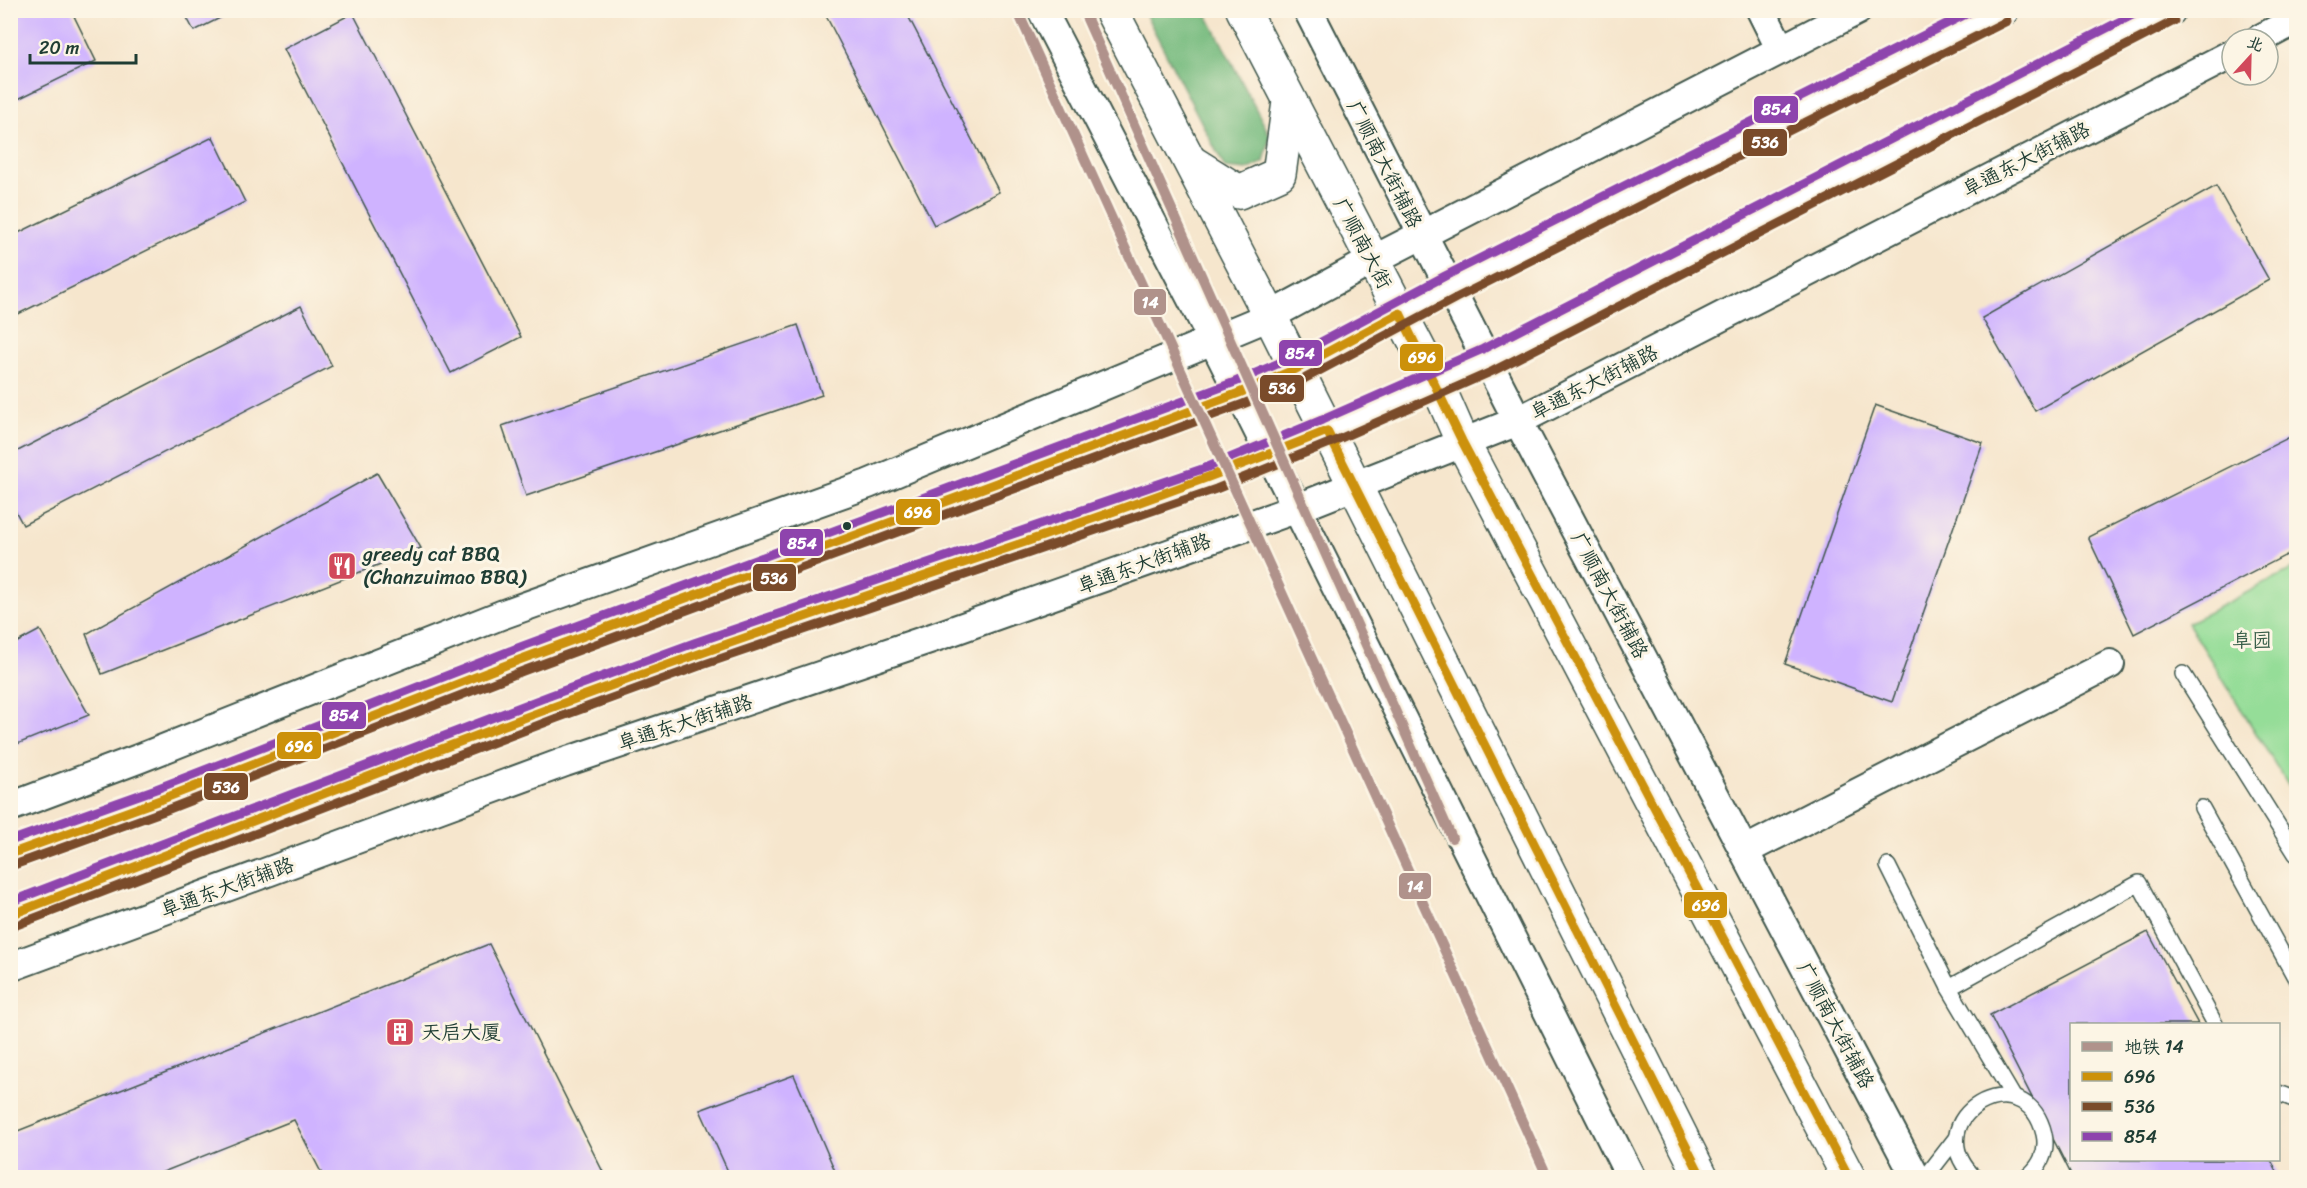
<svg xmlns="http://www.w3.org/2000/svg" width="2307" height="1188" viewBox="0 0 2307 1188" font-family="Sriracha,'LXGW WenKai TC',sans-serif">
  <style>
    .green { fill: #95dd98; stroke: #5a8d66; stroke-width: 1.5 }
    .forest { fill: #78bc80; stroke: #4c7c5a; stroke-width: 1.5 }
    .building { fill: #cfb3ff }
    .lines { fill: none; stroke-linecap: round; stroke-linejoin: round }
    .service-casing { stroke: #3f564b; stroke-width: 18 }
    .minor-casing { stroke: #3f564b; stroke-width: 32 }
    .primary-casing { stroke: #3f564b; stroke-width: 36 }
    .service { stroke: #fff; stroke-width: 15 }
    .minor { stroke: #fff; stroke-width: 28 }
    .primary { stroke: #fff; stroke-width: 33 }
    .bus-1-casing { stroke: #fcf5e5; stroke-width: 14 }
    .bus-2-casing { stroke: #fcf5e5; stroke-width: 14 }
    .bus-3-casing { stroke: #fcf5e5; stroke-width: 14 }
    .bus-1 { stroke: #cc910a; stroke-width: 9 }
    .bus-2 { stroke: #7a4b2a; stroke-width: 9 }
    .bus-3 { stroke: #8e44ad; stroke-width: 9 }
    .metro-1-casing { stroke: #fcf5e5; stroke-width: 15 }
    .metro-1 { stroke: #b0928b; stroke-width: 10 }
    .bus-dot { fill: #1f3d34; stroke: #fcf5e5; stroke-width: 2 }
    .labels { text-anchor: middle; stroke-width: 6; stroke-linejoin: round; paint-order: stroke }
    .street-label { font-size: 20px; fill: #1f3d34; stroke: #fcf5e5 }
    .poi-label { font-size: 20px; fill: #1f3d34; stroke: #fcf5e5; text-anchor: start }
    .park-label { font-size: 20px; fill: #375d48; stroke: #fcf5e5 }
    .line-badge { stroke: #fcf5e5; stroke-width: 2 }
    .badge-label { font-size: 16px; text-anchor: middle; font-weight: bold; fill: #fff }
  </style>
  <rect width="100%" height="100%" fill="#fcf5e5"/>
  <filter id="ink" filterUnits="userSpaceOnUse"><feTurbulence type="fractalNoise" baseFrequency=".0167" numOctaves="2"/><feDisplacementMap in="SourceGraphic" scale="12" xChannelSelector="R" yChannelSelector="G"/><feConvolveMatrix kernelMatrix="1 2 1 2 8 2 1 2 1" color-interpolation-filters="sRGB"/></filter>
  <filter id="wash" filterUnits="userSpaceOnUse"><feTurbulence type="fractalNoise" baseFrequency=".008" numOctaves="4" result="noise"/><feDisplacementMap in="SourceGraphic" scale="24" xChannelSelector="R" yChannelSelector="G"/><feGaussianBlur stdDeviation="1.35" result="paint"/><feColorMatrix in="noise" values="0 0 0 0 0 0 0 0 0 0 0 0 0 0 0 0 0 1.4 0 .05"/><feComposite in="paint" operator="in"/></filter>
  <g filter="url(#wash)">
    <rect width="100%" height="100%" fill="#f6e6cd"/>
    <path class="green" d="M2296 567V798L2188 623Z"/>
    <path class="forest" d="M1144 11H1205L1270 136 1264 162 1247 170 1225 168Z"/>
    <g id="blocks">
      <g class="building">
        <path d="M10 10H71L96 61 10 103Z"/>
        <path d="M183 10H236L194 31Z"/>
        <path d="M826 10H905L999 192 934 225 824 12Z"/>
        <path d="M353 13 521 337 451 373 284 49Z"/>
        <path d="M213 137 245 202 10 318V237Z"/>
        <path d="M2216 186 2269 280 2035 411 1982 318Z"/>
        <path d="M301 306 332 366 23 525 10 501V455Z"/>
        <path d="M798 325 822 395 526 496 502 426Z"/>
        <path d="M1875 405 1983 443 1892 702 1785 664Z"/>
        <path d="M2296 434V550L2134 634 2088 537Z"/>
        <path d="M377 473 421 548 102 674 86 634Z"/>
        <path d="M40 630 89 715 10 747V646Z"/>
        <path d="M2148 932 2198 1024H2072V1160H2271L2280 1178H2073L1990 1015Z"/>
        <path d="M489 944 606 1178H324L294 1120 148 1178H10V1134Z"/>
        <path d="M794 1075 838 1178H731L700 1110Z"/>
      </g>
    </g>
  </g>
  <g filter="url(#ink)">
    <use href="#blocks" fill-opacity="0" stroke="#3f564b" stroke-width="1.5"/>
    <g class="lines">
      <g class="service-casing">
        <g id="service">
          <path d="M2183 674 2296 854"/>
          <path d="M2202 808 2296 979"/>
          <path d="M1888 866 1949 988"/>
          <path d="M2278 1093 2296 1100"/>
          <path d="M2014 1098 1949 988 2139 883 2215 1024"/>
          <path d="M1925 1178 1956 1138"/>
          <path d="M1975 1178C1913 1118 2025 1055 2044 1134 2048 1152 2040 1167 2026 1178"/>
        </g>
      </g>
      <g class="minor-casing">
        <g id="minor">
          <path d="M1042 10 1213 340 1631 1178"/>
          <path d="M1308 10 1518 421 1916 1178"/>
          <path d="M1761 10 1781 50"/>
          <path d="M2260 39 2296 20"/>
          <path d="M10 807 138 759 501 615 868 484 1270 316 1373 260 1858 10"/>
          <path d="M1744 851 2110 664"/>
          <path d="M10 967 565 762 935 637 1298 508 1518 421 2232 54"/>
        </g>
      </g>
      <g class="primary-casing">
        <g id="primary">
          <path d="M1111 10 1270 316 1702 1178"/>
          <path d="M1243 10 1437 384 1462 441 1849 1178"/>
          <path d="M1191 162 1239 192 1279 174 1289 102"/>
          <path d="M10 854 160 800 519 660 1239 393 1296 369 1450 287 2002 10"/>
          <path d="M10 915 553 707 698 654 1212 478 1327 431 1488 360 2169 10"/>
        </g>
      </g>
      <use href="#service" class="service"/>
      <use href="#minor" class="minor"/>
      <use href="#primary" class="primary"/>
      <g class="bus-1-casing">
        <g id="bus-1">
          <path d="M10 854 160 800 519 660 1239 393 1296 369 1400 313 1462 441 1849 1178"/>
          <path d="M10 915C239 827 466 737 696 655 906 580 1120 515 1327 431L1702 1178"/>
        </g>
      </g>
      <g class="bus-2-casing">
        <g id="bus-2">
          <path d="M14 865 164 811 523 671 1243 404 1302 380 1456 298 2007 21"/>
          <path d="M14 926 557 718 702 665 1216 489 1332 442 1493 371 2174 21"/>
        </g>
      </g>
      <g class="bus-3-casing">
        <g id="bus-3">
          <path d="M10 841 156 789 515 649 1235 382 1291 358 1445 276 1974 10"/>
          <path d="M10 902 549 696 694 643 1208 467 1322 420 1483 349 2142 10"/>
        </g>
      </g>
      <use href="#bus-1" class="bus-1"/>
      <use href="#bus-2" class="bus-2"/>
      <use href="#bus-3" class="bus-3"/>
      <g class="metro-1-casing">
        <g id="metro-1">
          <path d="M1017 10 1548 1178"/>
          <path d="M1083 10 1452 838"/>
        </g>
      </g>
      <use href="#metro-1" class="metro-1"/>
    </g>
  </g>
  <defs>
    <g id="restaurant-square" transform="scale(1.5)"><rect x="-9" y="-9" width="18" height="18" rx="4" fill="#d1495b" stroke="#fcf5e5"/><path d="M-5-6h1v4h1v-4h1v4h1v-4h1v5L-1.5 .5V6h-2V.5L-5-1ZM5-6V6H3V1.5H1.5Q1.5-4 5-6Z" fill="#fff"/></g>
    <g id="building-square" transform="scale(1.5)"><rect x="-9" y="-9" width="18" height="18" rx="4" fill="#d1495b" stroke="#fcf5e5"/><path d="M-4-6H4V6H1V3H-1V6H-4ZM-2.5-4.3h1.7v1.8h-1.7ZM.8-4.3h1.7v1.8H.8ZM-2.5-1h1.7V.8h-1.7ZM.8-1h1.7V.8H.8Z" fill="#fff"/></g>
  </defs>
  <g fill-rule="evenodd">
    <use href="#restaurant-square" x="342" y="566"/>
    <use href="#building-square" x="400" y="1032"/>
  </g>
  <circle class="bus-dot" cx="847" cy="526" r="5"/>
  <g class="labels">
    <g class="street-label">
      <text transform="translate(2026 159) rotate(-27)" y="7">阜通东大街辅路</text>
      <text transform="translate(1385 164) rotate(63)" y="7">广顺南大街辅路</text>
      <text transform="translate(1363 243) rotate(62)" y="7">广顺南大街</text>
      <text transform="translate(1594 382) rotate(-27)" y="7">阜通东大街辅路</text>
      <text transform="translate(1144 563) rotate(-20)" y="7">阜通东大街辅路</text>
      <text transform="translate(1610 595) rotate(62)" y="7">广顺南大街辅路</text>
      <text transform="translate(685 722) rotate(-18)" y="7">阜通东大街辅路</text>
      <text transform="translate(227 887) rotate(-20)" y="7">阜通东大街辅路</text>
      <text transform="translate(1836 1025) rotate(62)" y="7">广顺南大街辅路</text>
    </g>
    <g class="poi-label">
      <text x="363" y="561">greedy cat BBQ<tspan x="363" dy="23">(Chanzuimao BBQ)</tspan></text>
      <text x="421" y="1039">天启大厦</text>
    </g>
    <g class="park-label">
      <text x="2252" y="647">阜园</text>
    </g>
  </g>
  <g class="line-badge">
    <rect x="1753" y="95" width="46" height="29" rx="6" fill="#8e44ad"/>
    <rect x="1742" y="128" width="46" height="29" rx="6" fill="#7a4b2a"/>
    <rect x="1133" y="288" width="34" height="28" rx="6" fill="#b0928b"/>
    <rect x="1278" y="339" width="45" height="28" rx="6" fill="#8e44ad"/>
    <rect x="1399" y="343" width="45" height="29" rx="6" fill="#cc910a"/>
    <rect x="1259" y="374" width="46" height="29" rx="6" fill="#7a4b2a"/>
    <rect x="895" y="498" width="46" height="28" rx="6" fill="#cc910a"/>
    <rect x="779" y="528" width="45" height="29" rx="6" fill="#8e44ad"/>
    <rect x="752" y="563" width="45" height="29" rx="6" fill="#7a4b2a"/>
    <rect x="321" y="701" width="46" height="29" rx="6" fill="#8e44ad"/>
    <rect x="276" y="731" width="46" height="29" rx="6" fill="#cc910a"/>
    <rect x="203" y="772" width="46" height="29" rx="6" fill="#7a4b2a"/>
    <rect x="1398" y="872" width="34" height="28" rx="6" fill="#b0928b"/>
    <rect x="1683" y="891" width="45" height="28" rx="6" fill="#cc910a"/>
  </g>
  <g class="badge-label">
    <text x="1776" y="115">854</text>
    <text x="1765" y="148">536</text>
    <text x="1150" y="308">14</text>
    <text x="1300" y="359">854</text>
    <text x="1422" y="363">696</text>
    <text x="1282" y="394">536</text>
    <text x="918" y="518">696</text>
    <text x="802" y="549">854</text>
    <text x="774" y="584">536</text>
    <text x="344" y="721">854</text>
    <text x="299" y="752">696</text>
    <text x="226" y="793">536</text>
    <text x="1415" y="892">14</text>
    <text x="1706" y="911">696</text>
  </g>
  <rect width="2307" height="1188" fill="none" stroke="#fcf5e5" stroke-width="36"/>
  <rect x="2070" y="1023" width="210" height="138" fill="#fcf5e5" stroke="#a4ab9e" stroke-width="1.5"/>
  <rect x="2082" y="1042" width="30" height="9" fill="#b0928b" stroke="#a4ab9e" stroke-width="1.5"/>
  <text x="2124" y="1053" font-size="18" fill="#1f3d34">地铁 14</text>
  <rect x="2082" y="1072" width="30" height="9" fill="#cc910a" stroke="#a4ab9e" stroke-width="1.5"/>
  <text x="2124" y="1083" font-size="18" fill="#1f3d34">696</text>
  <rect x="2082" y="1102" width="30" height="9" fill="#7a4b2a" stroke="#a4ab9e" stroke-width="1.5"/>
  <text x="2124" y="1113" font-size="18" fill="#1f3d34">536</text>
  <rect x="2082" y="1132" width="30" height="9" fill="#8e44ad" stroke="#a4ab9e" stroke-width="1.5"/>
  <text x="2124" y="1143" font-size="18" fill="#1f3d34">854</text>
  <g transform="translate(2250 57) rotate(22)"><circle r="28" fill="#fcf5e5" stroke="#a4ab9e" stroke-width="1.5"/>
  <path d="M0-4.5L10 22L0 15L-10 22Z" fill="#d1495b"/>
  <text y="-9" font-size="16" font-weight="bold" text-anchor="middle" fill="#1f3d34">北</text>
  </g>
  <path d="M30 54v9h106v-9" fill="none" stroke="#1f3d34" stroke-width="3"/>
  <text x="39" y="54" font-size="18" fill="#1f3d34" stroke="#fcf5e5" stroke-width="4.5" paint-order="stroke">20 m</text>
</svg>
